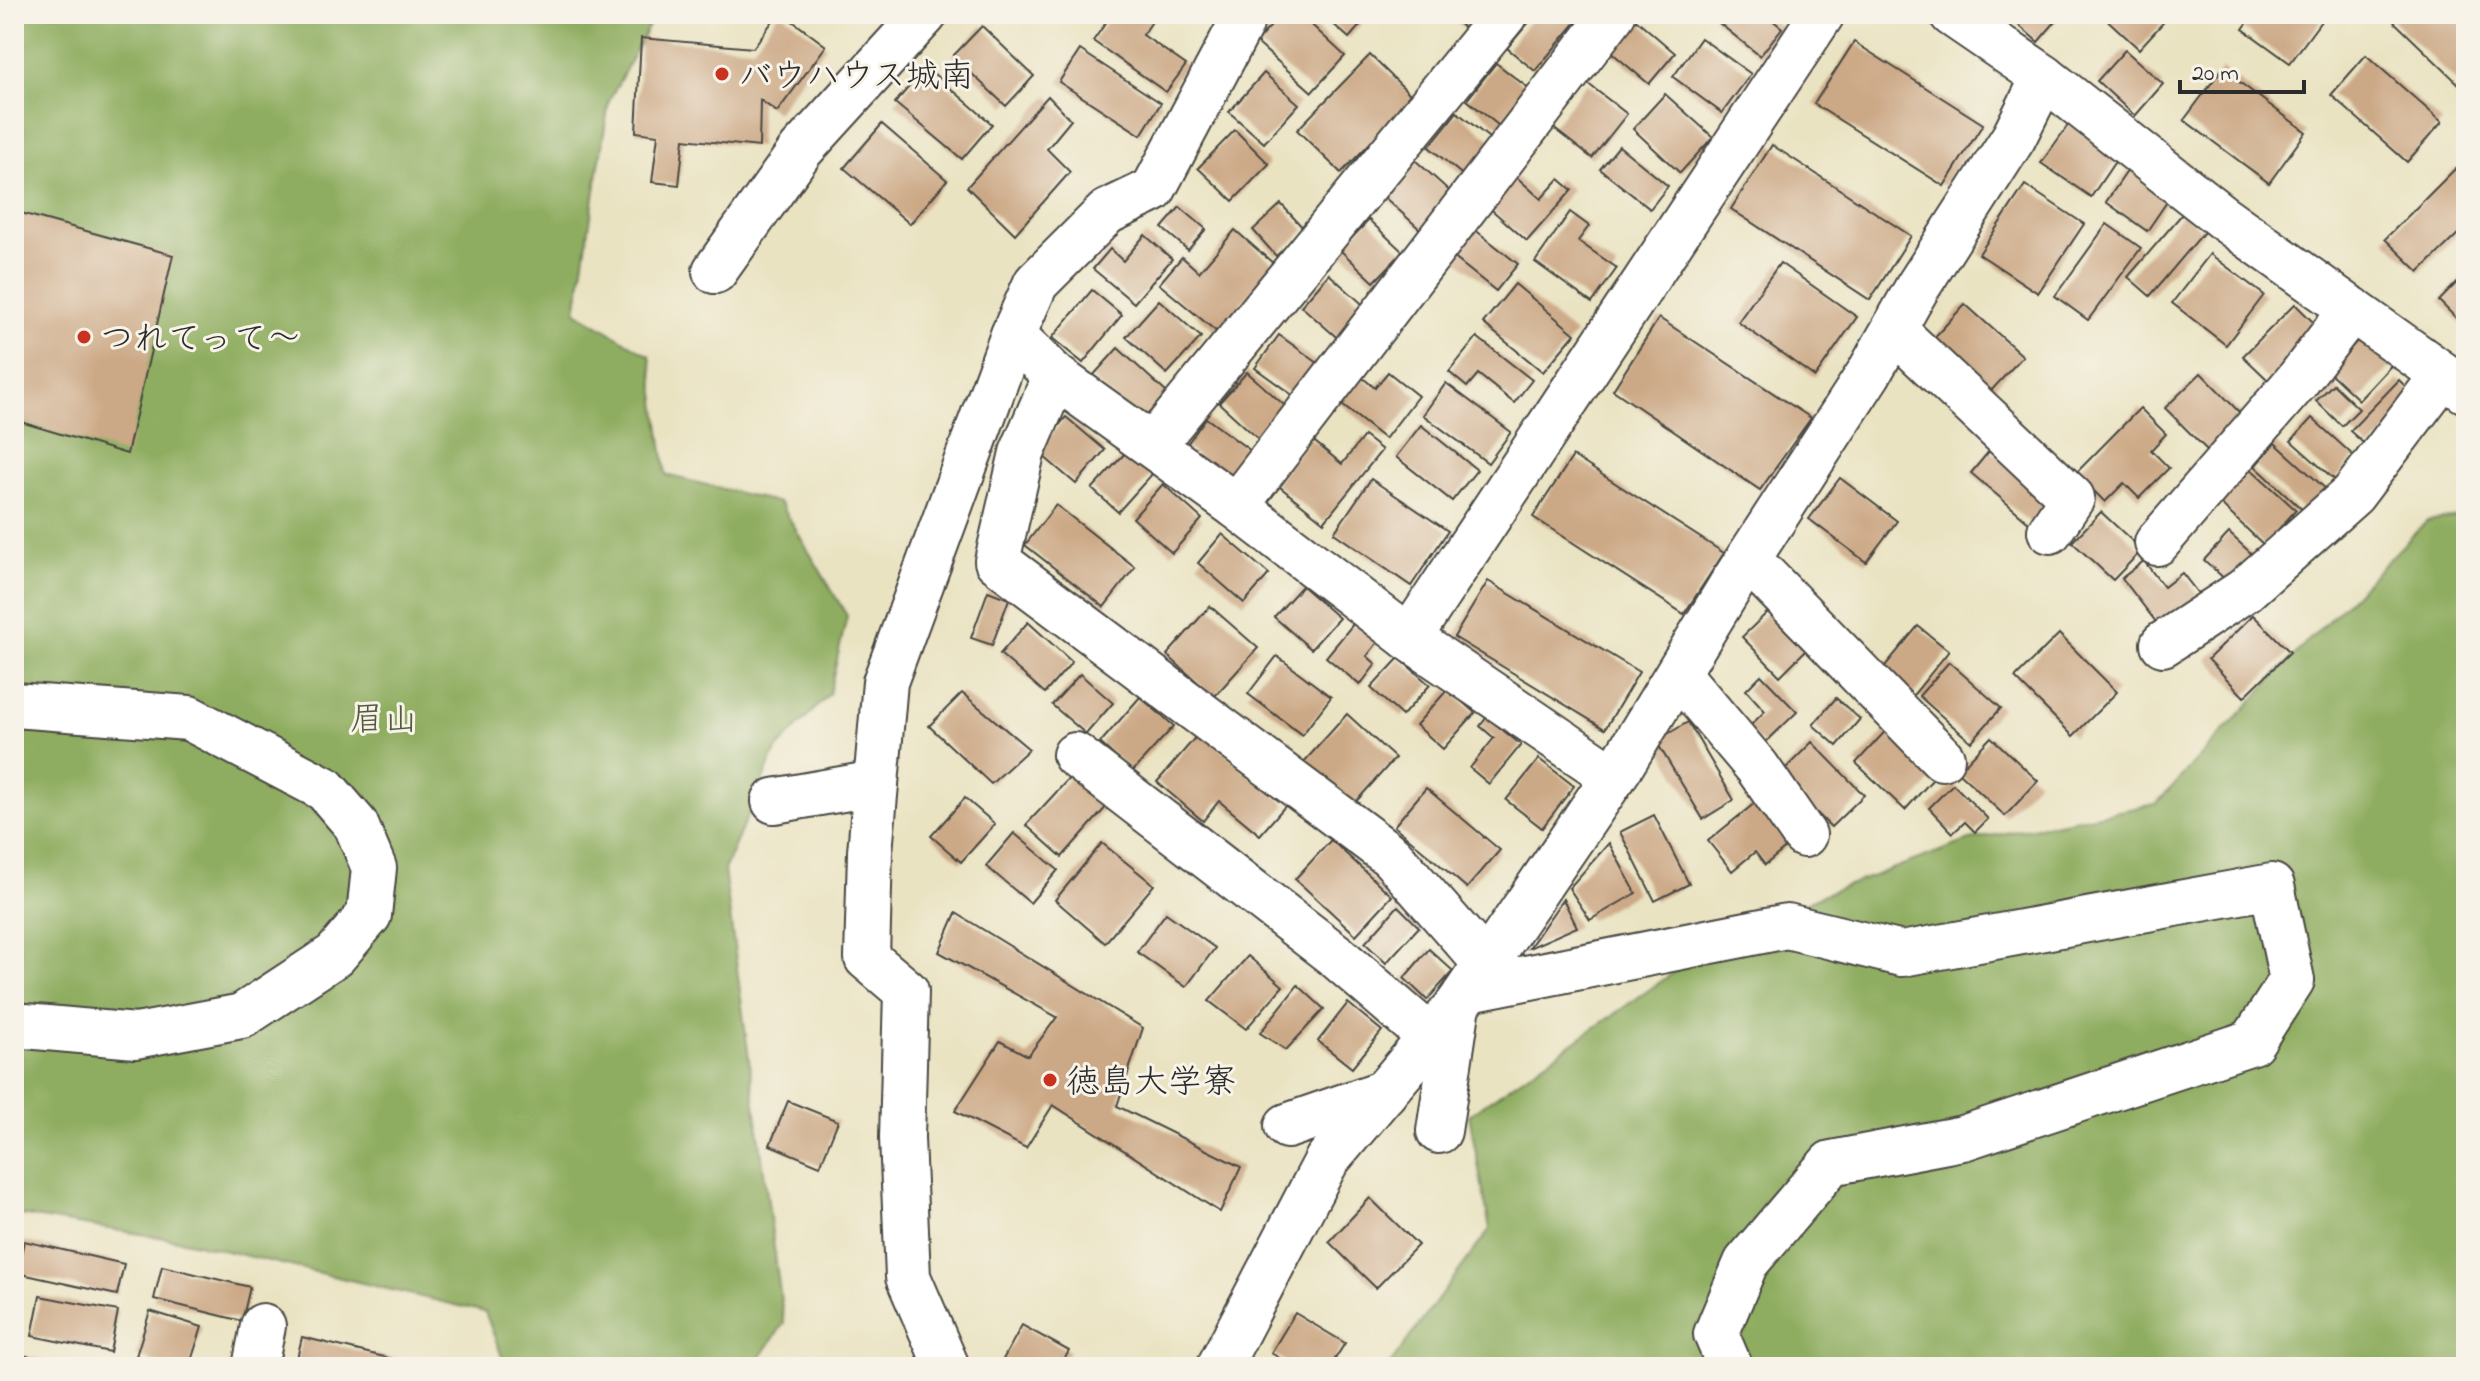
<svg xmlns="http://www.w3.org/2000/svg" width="2480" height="1381" viewBox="0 0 2480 1381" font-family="'Indie Flower','Klee One',sans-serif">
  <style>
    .forest { fill: #8fad60; stroke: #5d6c46; stroke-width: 2 }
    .building { fill: #cca986 }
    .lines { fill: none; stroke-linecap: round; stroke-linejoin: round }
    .minor-casing { stroke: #484742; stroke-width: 48 }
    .minor { stroke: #fff; stroke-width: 44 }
    .poi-dot { fill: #c8321e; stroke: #f7f3e8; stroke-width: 3 }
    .labels { text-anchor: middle; stroke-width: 6; stroke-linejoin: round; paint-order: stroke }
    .poi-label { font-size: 34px; fill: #2b2b2b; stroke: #f7f3e8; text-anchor: start }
    .park-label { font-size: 34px; fill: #545a3f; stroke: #f7f3e8 }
  </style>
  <rect width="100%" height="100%" fill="#f7f3e8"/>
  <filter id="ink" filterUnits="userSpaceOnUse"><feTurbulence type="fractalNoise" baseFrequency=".0125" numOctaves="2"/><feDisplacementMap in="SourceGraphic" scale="16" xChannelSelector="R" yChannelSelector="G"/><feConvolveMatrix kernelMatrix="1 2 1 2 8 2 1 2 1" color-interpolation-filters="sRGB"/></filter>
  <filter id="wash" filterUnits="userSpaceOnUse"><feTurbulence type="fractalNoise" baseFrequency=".006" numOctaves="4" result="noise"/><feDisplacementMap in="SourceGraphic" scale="32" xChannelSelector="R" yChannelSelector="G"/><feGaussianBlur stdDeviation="1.8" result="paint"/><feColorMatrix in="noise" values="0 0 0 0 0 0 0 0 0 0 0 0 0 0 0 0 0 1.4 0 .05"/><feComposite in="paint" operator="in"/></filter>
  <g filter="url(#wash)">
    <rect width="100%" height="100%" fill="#eae3c2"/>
    <g class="forest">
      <path d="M14 14H655L609 101 576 312 650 356 666 475 780 503 847 616 829 694 776 750 724 870 784 1323 754 1367H506L485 1312 184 1241 14 1214Z"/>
      <path d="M2466 516V1367H1388L1490 1229 1469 1115 1689 962 1822 895 1970 840 2156 804 2304 645 2427 521Z"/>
    </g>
    <g id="blocks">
      <g class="building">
        <path d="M778 14H783L826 46 777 112 760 100 759 147 684 139 679 185 652 182 658 135 636 132 641 38 753 48Z"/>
        <path d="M1112 14H1157L1143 35 1186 65 1166 92 1093 41Z"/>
        <path d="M1282 14H1300L1345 56 1312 92 1256 42Z"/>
        <path d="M1322 14H1370L1349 38Z"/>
        <path d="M1449 14H1484L1467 31Z"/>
        <path d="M1536 14H1583L1535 71 1507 48Z"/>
        <path d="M1718 14H1765L1782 28 1760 56 1714 19Z"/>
        <path d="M2006 14H2062L2038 42Z"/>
        <path d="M2101 14H2171L2139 49Z"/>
        <path d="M2254 14H2320L2324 17 2290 63 2243 29Z"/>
        <path d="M2386 14H2466V91Z"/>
        <path d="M1632 16 1675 53 1649 84 1605 47Z"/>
        <path d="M982 26 1034 76 1006 106 953 56Z"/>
        <path d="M1701 38 1751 74 1722 113 1673 77Z"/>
        <path d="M1854 42 1983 124 1944 186 1814 104Z"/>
        <path d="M1080 50 1161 103 1141 135 1059 82Z"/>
        <path d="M2125 50 2163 84 2135 116 2097 81Z"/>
        <path d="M1370 55 1414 98 1341 173 1297 130Z"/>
        <path d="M2366 55 2442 122 2407 162 2331 95Z"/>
        <path d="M1496 63 1532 91 1503 129 1467 100Z"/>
        <path d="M926 67 992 124 962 159 895 103Z"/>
        <path d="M2222 69 2306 132 2269 183 2184 120Z"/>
        <path d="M1264 73 1299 104 1264 143 1229 112Z"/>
        <path d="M1587 83 1627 114 1592 158 1552 127Z"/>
        <path d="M1665 94 1713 137 1680 173 1633 129Z"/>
        <path d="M1048 96 1071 120 1047 149 1070 172 1015 234 967 187Z"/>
        <path d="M1457 112 1494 142 1465 177 1429 147Z"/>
        <path d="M882 124 947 180 910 224 844 168Z"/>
        <path d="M2069 124 2118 157 2091 197 2041 163Z"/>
        <path d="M1235 130 1269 164 1233 201 1198 168Z"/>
        <path d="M1772 145 1911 236 1870 300 1731 209Z"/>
        <path d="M1619 146 1668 186 1650 209 1600 169Z"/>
        <path d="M1415 160 1454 195 1422 231 1383 196Z"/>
        <path d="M2130 167 2171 196 2147 231 2106 202Z"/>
        <path d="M2455 169 2466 179V226L2419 272 2385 239Z"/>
        <path d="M1512 173 1541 199 1559 179 1572 190 1527 241 1485 204Z"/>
        <path d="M2025 185 2084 224 2038 293 1979 254Z"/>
        <path d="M1281 204 1305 230 1276 256 1253 230Z"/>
        <path d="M1180 207 1206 229 1188 250 1162 228Z"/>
        <path d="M14 211 173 255 127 454 14 420Z"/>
        <path d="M1570 212 1589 226 1578 241 1617 268 1592 303 1535 262Z"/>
        <path d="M2183 213 2204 232 2150 296 2128 277Z"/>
        <path d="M1369 220 1403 252 1374 282 1340 250Z"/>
        <path d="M2107 224 2141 248 2088 320 2055 296Z"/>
        <path d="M1469 225 1518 264 1496 291 1447 252Z"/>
        <path d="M1235 230 1274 264 1217 332 1159 284 1182 257 1199 272Z"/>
        <path d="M1145 235 1172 259 1134 303 1093 269 1110 249 1123 261Z"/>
        <path d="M2210 254 2264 295 2226 345 2172 303Z"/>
        <path d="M1780 263 1857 317 1815 377 1738 322Z"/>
        <path d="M2466 273V328L2439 301Z"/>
        <path d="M1329 274 1370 311 1342 342 1301 306Z"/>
        <path d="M1515 284 1575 334 1543 372 1483 323Z"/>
        <path d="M1092 290 1122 315 1083 363 1052 338Z"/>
        <path d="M1159 300 1201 337 1167 374 1126 337Z"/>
        <path d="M1965 304 2023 356 1989 393 1932 340Z"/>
        <path d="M2295 304 2319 328 2268 380 2243 356Z"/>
        <path d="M1659 318 1811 418 1760 490 1613 390Z"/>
        <path d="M2367 330 2398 358 2359 400 2329 372Z"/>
        <path d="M1279 335 1322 366 1298 399 1255 368Z"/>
        <path d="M1477 337 1532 380 1514 403 1478 374 1467 387 1449 372Z"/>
        <path d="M1118 348 1167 393 1141 422 1091 378Z"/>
        <path d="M1247 372 1292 412 1264 444 1219 403Z"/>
        <path d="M1388 372 1418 396 1385 439 1337 401 1358 374 1375 388Z"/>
        <path d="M2201 373 2244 417 2208 451 2165 408Z"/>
        <path d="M2399 380 2418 399 2370 449 2350 431Z"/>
        <path d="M1446 383 1511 432 1488 463 1423 415Z"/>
        <path d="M2333 384 2359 409 2342 426 2316 401Z"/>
        <path d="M2140 408 2166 434 2151 450 2169 468 2139 498 2124 483 2105 502 2076 473Z"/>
        <path d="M1066 417 1105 450 1076 484 1037 451Z"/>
        <path d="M1206 418 1255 454 1234 483 1185 447Z"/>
        <path d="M2312 418 2355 457 2335 480 2291 441Z"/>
        <path d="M1421 425 1477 470 1452 501 1396 457Z"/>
        <path d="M1364 436 1382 450 1324 522 1275 483 1310 438 1342 464Z"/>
        <path d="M2275 443 2327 490 2306 513 2255 466Z"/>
        <path d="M1128 450 1153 473 1118 512 1092 489Z"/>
        <path d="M1990 450 2050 500 2030 523 1971 473Z"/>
        <path d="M1573 456 1724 553 1684 614 1533 517Z"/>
        <path d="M2250 468 2296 510 2264 545 2218 502Z"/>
        <path d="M1840 478 1897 521 1866 562 1809 519Z"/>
        <path d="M1371 479 1448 531 1411 586 1334 533Z"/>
        <path d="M1163 484 1202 519 1172 553 1133 518Z"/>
        <path d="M1056 505 1135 567 1104 607 1025 545Z"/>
        <path d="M2101 512 2142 550 2113 580 2072 542Z"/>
        <path d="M2229 533 2253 555 2228 582 2204 560Z"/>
        <path d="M1222 534 1269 574 1244 603 1198 563Z"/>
        <path d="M2144 561 2164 587 2182 573 2200 596 2160 627 2122 578Z"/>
        <path d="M1488 581 1639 672 1605 729 1454 637Z"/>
        <path d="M1302 586 1339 618 1311 649 1274 617Z"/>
        <path d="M988 591 1009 599 992 645 971 638Z"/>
        <path d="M1775 605 1812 644 1780 676 1742 637Z"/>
        <path d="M1210 606 1258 648 1214 697 1167 655Z"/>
        <path d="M2253 615 2290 652 2244 697 2208 659Z"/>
        <path d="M1358 618 1381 638 1367 656 1376 664 1360 685 1326 657Z"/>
        <path d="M1028 622 1072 662 1045 693 1000 654Z"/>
        <path d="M1918 626 1949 651 1911 698 1880 672Z"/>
        <path d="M2059 634 2117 692 2073 736 2015 678Z"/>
        <path d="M1277 656 1331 697 1302 735 1248 694Z"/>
        <path d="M1399 658 1430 685 1402 716 1371 688Z"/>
        <path d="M1949 662 2001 708 1971 742 1919 696Z"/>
        <path d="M1080 674 1113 703 1086 734 1052 705Z"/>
        <path d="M1761 675 1797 712 1763 745 1747 729 1765 711 1746 690Z"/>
        <path d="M1448 689 1475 713 1443 749 1416 725Z"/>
        <path d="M962 693 1029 749 991 784 929 726Z"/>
        <path d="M1140 697 1174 726 1132 772 1100 743Z"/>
        <path d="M1836 698 1860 719 1837 746 1813 725Z"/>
        <path d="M1347 714 1395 758 1352 806 1303 763Z"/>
        <path d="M1487 717 1521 745 1489 784 1470 768 1494 738 1480 726Z"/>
        <path d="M1688 722 1734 800 1703 819 1656 741Z"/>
        <path d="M1891 725 1941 770 1905 810 1856 763Z"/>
        <path d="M1200 732 1286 805 1260 835 1219 801 1203 821 1157 782Z"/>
        <path d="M1991 737 2038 781 2005 816 1958 772Z"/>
        <path d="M1812 742 1864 795 1831 827 1779 775Z"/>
        <path d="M1539 759 1574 786 1542 828 1506 800Z"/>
        <path d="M1073 774 1108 805 1062 857 1026 825Z"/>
        <path d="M1953 784 1988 819 1975 832 1965 822 1953 833 1929 808Z"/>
        <path d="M1426 788 1500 850 1467 888 1394 826Z"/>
        <path d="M965 798 995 824 961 862 931 836Z"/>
        <path d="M1755 803 1789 845 1765 865 1755 852 1732 871 1708 841Z"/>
        <path d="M1654 815 1689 884 1655 901 1620 832Z"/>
        <path d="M1014 833 1058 870 1030 903 986 866Z"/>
        <path d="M1331 840 1392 896 1356 935 1295 879Z"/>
        <path d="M1102 843 1154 885 1105 943 1055 900Z"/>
        <path d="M1609 843 1636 893 1590 920 1569 888Z"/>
        <path d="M1563 899 1577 927 1529 948Z"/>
        <path d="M1398 906 1419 927 1386 963 1365 943Z"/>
        <path d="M956 913 1143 1028 1117 1106 1241 1167 1220 1212 1053 1105 1026 1148 955 1111 1000 1041 1028 1056 1057 1017 939 952Z"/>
        <path d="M1166 913 1215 948 1186 987 1137 952Z"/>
        <path d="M1429 949 1453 971 1427 1000 1404 978Z"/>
        <path d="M1248 956 1283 986 1246 1029 1209 1001Z"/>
        <path d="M1298 985 1324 1009 1286 1050 1260 1033Z"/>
        <path d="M1348 1003 1382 1031 1352 1068 1318 1041Z"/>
        <path d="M788 1101 838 1121 820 1166 770 1145Z"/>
        <path d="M1370 1198 1418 1245 1376 1288 1329 1242Z"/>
        <path d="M24 1241 124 1264 117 1295 17 1273Z"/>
        <path d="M162 1266 250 1287 242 1321 154 1299Z"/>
        <path d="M40 1296 118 1311 110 1352 32 1336Z"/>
        <path d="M150 1311 202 1327 189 1367H171L136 1356Z"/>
        <path d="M1295 1313 1345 1343 1330 1367H1295L1271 1353Z"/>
        <path d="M1022 1325 1069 1351 1060 1367H1008L1001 1363Z"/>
        <path d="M302 1337 405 1362 404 1367H295Z"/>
        <path d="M14 1353 67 1366V1367H14Z"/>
      </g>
    </g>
  </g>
  <g filter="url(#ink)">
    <use href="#blocks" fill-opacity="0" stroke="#484742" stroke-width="2"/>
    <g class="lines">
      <g class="minor-casing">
        <g id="minor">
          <path d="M1242 14 1241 24 1153 190 1107 212 1036 283 1013 335 1055 376 1236 506 1409 638 1614 777"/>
          <path d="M2044 77 2222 217 2466 391"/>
          <path d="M715 271 801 150 925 14"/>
          <path d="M1894 330 2072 498 2050 531"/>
          <path d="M1055 376 1022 453 997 561 1391 856 1487 965"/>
          <path d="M1153 445 1505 14"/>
          <path d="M1236 506 1613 14"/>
          <path d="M2157 543 2297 381 2352 309"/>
          <path d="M1748 559 1942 758"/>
          <path d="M1409 638 1822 14"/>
          <path d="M2163 644 2245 590 2353 494 2443 375"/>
          <path d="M1679 675 1757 767 1804 835"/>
          <path d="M14 705 189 718 325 789 356 825 374 868 369 915 335 955 242 1016 136 1036 14 1025"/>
          <path d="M1075 755 1336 956 1430 1037"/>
          <path d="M774 801 876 783"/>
          <path d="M1470 989 1787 926 1902 954 2272 886 2292 980 2252 1042 1963 1138 1831 1163 1746 1263 1716 1334 1730 1367"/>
          <path d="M1287 1126 1385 1092"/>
          <path d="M1439 1131 1458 1005"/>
          <path d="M255 1367 263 1326"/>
          <path d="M947 1367 908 1277 902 1138 906 991 867 958 870 852 885 682 1013 335"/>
          <path d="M1219 1367 1327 1160 1458 1005 1621 766 1733 582 1869 373 1917 288 2014 137 2044 77 1952 14"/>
        </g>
      </g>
      <use href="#minor" class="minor"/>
    </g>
  </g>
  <g class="poi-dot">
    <circle cx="722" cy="74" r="8"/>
    <circle cx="84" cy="337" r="8"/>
    <circle cx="1050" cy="1080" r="8"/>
  </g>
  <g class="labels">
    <g class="poi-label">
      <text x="738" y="86">バウハウス城南</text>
      <text x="100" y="349">つれてって～</text>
      <text x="1066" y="1092">徳島大学寮</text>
    </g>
    <g class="park-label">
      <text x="384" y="730">眉山</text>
    </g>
  </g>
  <rect width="2480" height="1381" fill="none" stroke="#f7f3e8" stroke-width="48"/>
  <path d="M2180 80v12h124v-12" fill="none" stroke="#2b2b2b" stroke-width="4"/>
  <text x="2192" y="80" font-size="24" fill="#2b2b2b" stroke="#f7f3e8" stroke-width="6" paint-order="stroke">20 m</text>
</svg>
